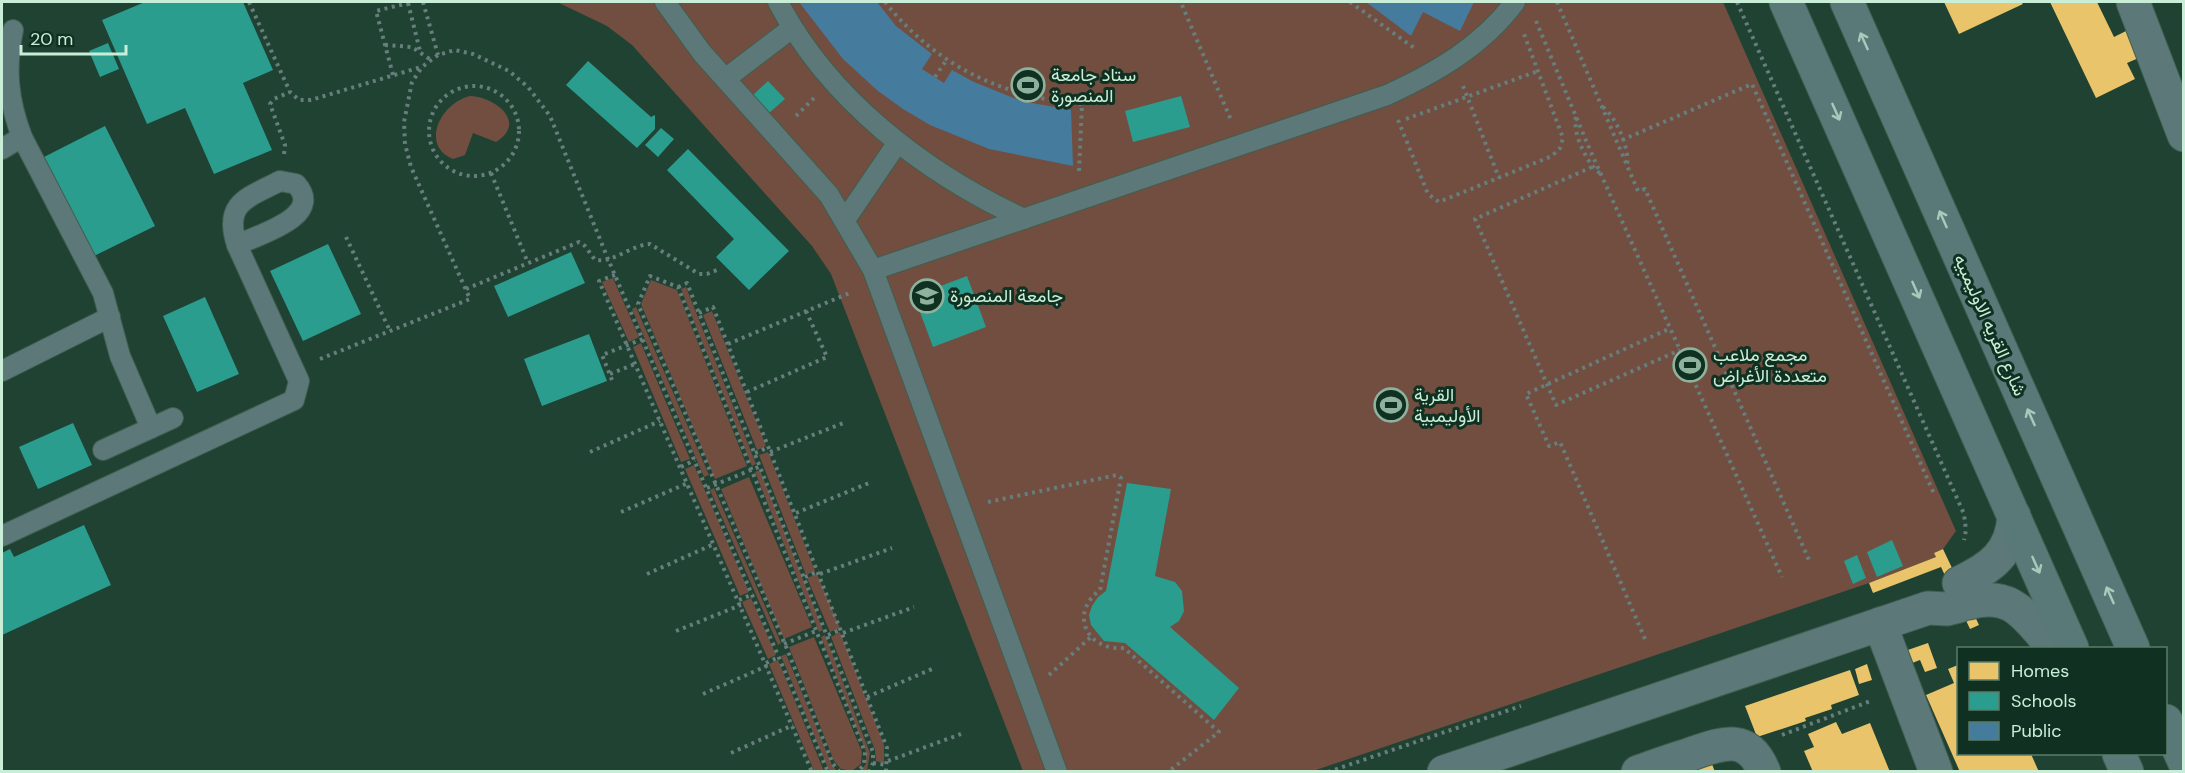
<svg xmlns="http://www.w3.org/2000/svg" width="2185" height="773" viewBox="0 0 2185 773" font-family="'DM Sans',Vazirmatn,sans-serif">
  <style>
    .green { fill: #714e40 }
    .homes { fill: #e9c46a }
    .schools { fill: #2a9d8f }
    .public { fill: #457b9d }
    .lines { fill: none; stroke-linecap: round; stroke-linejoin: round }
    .lane-casing { stroke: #405e4f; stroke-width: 22 }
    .street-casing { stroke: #405e4f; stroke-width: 35 }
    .secondary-casing { stroke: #405e4f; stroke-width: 35 }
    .path { stroke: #677e7c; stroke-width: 4; stroke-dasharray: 3 4.5; stroke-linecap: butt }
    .lane { stroke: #5c7878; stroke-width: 20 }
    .street { stroke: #5c7878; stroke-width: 33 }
    .secondary { stroke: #587978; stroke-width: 33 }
    .oneway { stroke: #a7cbbb }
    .labels { text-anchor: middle; stroke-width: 6; stroke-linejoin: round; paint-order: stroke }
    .poi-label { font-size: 18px; fill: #c9eed8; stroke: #103121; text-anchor: start }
    .street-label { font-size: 18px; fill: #c9eed8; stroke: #103121 }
  </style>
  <rect width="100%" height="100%" fill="#1f4232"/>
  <g class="green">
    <path d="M557 2H1723L1956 531 1943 549 1934 553 1936 557 1869 583 1313 771H1023L831 274 812 246 632 45 607 26Z"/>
    <path d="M470 96C495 97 528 122 496 142L473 133 465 155 453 159C420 146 440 103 470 96Z"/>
    <path d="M613 278 639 337 629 342 602 282Z"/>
    <path d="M651 280 677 290 747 466 715 479 641 304Z"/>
    <path d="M686 287 756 464 752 466 681 289Z"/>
    <path d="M636 307 709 475 704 477 632 309Z"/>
    <path d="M712 311 766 446 757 450 703 315Z"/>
    <path d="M641 343 690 459 681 462 633 347Z"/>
    <path d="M768 452 815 571 806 575 759 455Z"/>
    <path d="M694 465 749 592 740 596 685 469Z"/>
    <path d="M760 470 823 630 819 632 755 472Z"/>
    <path d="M749 477 812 627 784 639 721 489Z"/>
    <path d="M714 488 781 643 778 645 710 490Z"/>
    <path d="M817 574 840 628 830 632 807 578Z"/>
    <path d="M751 598 776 655 768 659 742 602Z"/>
    <path d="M840 632 884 745V763L876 761 875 750 831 637Z"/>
    <path d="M825 635 870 753 867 771H860L866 764V752L821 637Z"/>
    <path d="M814 637 862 752 861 764 852 771 841 769 834 761 789 647Z"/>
    <path d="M786 654 832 765 837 771H830L827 766 781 656Z"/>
    <path d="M778 660 824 771H814L769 664Z"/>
  </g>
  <g class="homes">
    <path d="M1944 2H2021L2023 4 1959 34Z"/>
    <path d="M2050 2H2097L2114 37 2134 27 2148 54 2127 63 2135 79 2096 98Z"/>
    <path d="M1943 549 1979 625 1970 629 1941 567 1873 593 1869 583 1936 557 1934 553Z"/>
    <path d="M1928 643 1937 668 1925 672 1920 660 1907 665 1902 652Z"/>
    <path d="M1867 664 1872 680 1859 684 1855 669Z"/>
    <path d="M1958 665V754H2031L2039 772H1960L1926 695 1954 683 1948 669Z"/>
    <path d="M1850 670 1859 695 1831 705 1832 709 1805 718 1806 721 1757 737 1745 706Z"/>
    <path d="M1836 722 1842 734 1870 723 1890 772H1813L1804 751 1814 747 1808 734Z"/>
    <path d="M1712 764 1715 772H1693V771Z"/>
  </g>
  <g class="schools">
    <path d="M145 2H243L273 70 243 83 272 150 214 174 185 108 147 124 102 20Z"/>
    <path d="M108 43 119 69 100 77 89 51Z"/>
    <path d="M588 61 651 117 655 115V129L637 148 566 85Z"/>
    <path d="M768 81 785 99 768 114 752 96Z"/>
    <path d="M1181 96 1190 127 1133 142 1125 111Z"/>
    <path d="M105 126 155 226 92 257 42 158Z"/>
    <path d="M661 128 674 139 658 157 645 145Z"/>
    <path d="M688 149 789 251 749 290 716 257 734 239 667 170Z"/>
    <path d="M328 244 361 314 303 341 270 271Z"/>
    <path d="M571 252 585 283 508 317 494 286Z"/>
    <path d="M967 276 986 327 933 347 914 296Z"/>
    <path d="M205 297 239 374 197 392 163 316Z"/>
    <path d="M589 334 607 381 542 406 524 359Z"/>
    <path d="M73 423 92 465 38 489 19 447Z"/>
    <path d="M1127 483 1171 489 1155 576 1175 582 1182 591 1184 611 1179 621 1170 627 1239 688 1214 720 1125 643 1104 641 1091 625 1089 615 1092 606 1098 597 1106 591Z"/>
    <path d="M84 525 111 585 2 635V553L10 549 14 557Z"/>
    <path d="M1892 540 1903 566 1877 577 1867 552Z"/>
    <path d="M1857 555 1866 578 1853 584 1844 561Z"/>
  </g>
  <g class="public">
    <path d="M799 2H877L896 26 932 54 922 69 944 83 952 70 974 82 1021 101 1071 110 1073 166 989 149 930 125 903 109 878 91 843 59Z"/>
    <path d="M1366 2H1474L1460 31 1423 12 1411 36Z"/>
  </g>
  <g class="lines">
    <g class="lane-casing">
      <g id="lane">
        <path d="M665 2 702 53 829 195 873 270 1057 772"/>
        <path d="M778 2C829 100 925 173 1024 219"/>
        <path d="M13 30C5 69 8 100 22 137L103 293 120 356 151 428"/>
        <path d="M725 79 792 28"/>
        <path d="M2 149 22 137"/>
        <path d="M280 181 296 184C325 216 260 234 237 245 223 203 247 198 280 181Z"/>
        <path d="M845 220 898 142"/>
        <path d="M873 270 1387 95C1437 72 1482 46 1515 2"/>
        <path d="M2 371 110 317"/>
        <path d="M103 450 173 418"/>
        <path d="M2 536 294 400 299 381 237 245"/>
      </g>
    </g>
    <g class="street-casing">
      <g id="street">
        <path d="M2133 2 2184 135"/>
        <path d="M1959 583C1991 568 2012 553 2014 516"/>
        <path d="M1969 603C2014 590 2027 619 2054 648"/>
        <path d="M1880 624 1936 772"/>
        <path d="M1444 772 1928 608 1947 609 1959 606"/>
        <path d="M1638 772C1655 766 1671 760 1688 755 1720 744 1748 731 1764 772"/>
      </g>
    </g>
    <g class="secondary-casing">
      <g id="secondary">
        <path d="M1786 2 2072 648"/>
        <path d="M1847 2 2133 648"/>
        <path d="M2166 721 2184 761"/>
        <path d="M2119 754 2127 772"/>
      </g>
    </g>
    <g class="path">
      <path d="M249 2 290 92 299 100H311L421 67"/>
      <path d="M423 2 438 55"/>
      <path d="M885 2C936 66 1002 97 1082 104L1079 172"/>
      <path d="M1350 2 1417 50"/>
      <path d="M1557 2 1638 191 1645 189 1809 560"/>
      <path d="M1737 2 1964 514 1966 530 1964 540"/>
      <path d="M408 3 420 51"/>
      <path d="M1182 5 1231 120"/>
      <path d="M1536 21 1590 150 1782 577"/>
      <path d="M385 45 412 47 431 60"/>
      <path d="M393 75 376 11 412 2"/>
      <path d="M935 77 947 59"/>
      <circle cx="474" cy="131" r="45"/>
      <path d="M1463 86 1499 178"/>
      <path d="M1603 107C1616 117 1630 149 1627 165"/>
      <path d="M796 116 814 98"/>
      <path d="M1576 117C1572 133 1588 166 1601 174"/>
      <path d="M1406 119 1538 71"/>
      <path d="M1398 120 1428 194 1439 202 1552 156 1560 148 1563 138 1524 34"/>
      <path d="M1622 140 1752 84 1935 496"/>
      <path d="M284 154 285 145 270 104 274 99 290 92"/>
      <path d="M1592 167 1475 219 1556 405 1680 350"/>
      <path d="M491 173 528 263"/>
      <path d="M346 237 390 331"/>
      <path d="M615 275 599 281 812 772"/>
      <path d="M678 287 687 283 873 752V763L869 772"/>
      <path d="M466 289 579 242 585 246 595 260C614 263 631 245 650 244L699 274H707L717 270"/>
      <path d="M699 313 713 307 887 748 886 772"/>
      <path d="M728 344 852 292"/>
      <path d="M320 359 470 299 411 167 405 144 404 122 412 82 422 67 438 55 455 50 473 54 509 71 528 87 550 116 608 259 828 772"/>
      <path d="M610 374 635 364"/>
      <path d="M612 380 602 355 643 339"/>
      <path d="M747 392 827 357 806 311"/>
      <path d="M590 452 660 421"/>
      <path d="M770 452 846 422"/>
      <path d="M755 453 769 447"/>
      <path d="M681 467 695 460"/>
      <path d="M707 488 761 466"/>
      <path d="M988 502 1117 475 1121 478 1100 590C1069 613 1086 651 1124 648L1219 732 1168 772"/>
      <path d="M621 512 688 483"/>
      <path d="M796 513 869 483"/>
      <path d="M647 574 714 544"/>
      <path d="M820 574 892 548"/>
      <path d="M805 577 819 571"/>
      <path d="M739 600 753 594"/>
      <path d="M676 631 741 605"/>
      <path d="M843 633 914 607"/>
      <path d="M828 635 842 629"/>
      <path d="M1645 639 1560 442 1549 446 1526 394 1671 328"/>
      <path d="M784 644 816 631"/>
      <path d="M766 663 779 657"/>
      <path d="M1049 675 1091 637"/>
      <path d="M703 694 767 666"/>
      <path d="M867 697 932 669"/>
      <path d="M1782 735 1873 700"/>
      <path d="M731 753 793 725"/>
      <path d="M888 761 961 734"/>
      <path d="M873 763 887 765"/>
      <path d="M840 772 833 764 787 649 638 304 650 276 678 287 865 752 864 765 857 772"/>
      <path d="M1328 772 1521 706"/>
    </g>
    <use href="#lane" class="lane"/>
    <use href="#street" class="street"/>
    <use href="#secondary" class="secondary"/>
  </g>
  <defs><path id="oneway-shaft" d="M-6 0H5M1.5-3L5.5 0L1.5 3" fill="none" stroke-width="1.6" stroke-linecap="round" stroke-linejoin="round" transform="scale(1.5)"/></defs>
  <g class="oneway">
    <use href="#oneway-shaft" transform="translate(1864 41) rotate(-114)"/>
    <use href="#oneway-shaft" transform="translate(1836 112) rotate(66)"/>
    <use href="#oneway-shaft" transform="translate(1943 219) rotate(-114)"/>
    <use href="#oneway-shaft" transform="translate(1916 290) rotate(66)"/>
    <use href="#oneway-shaft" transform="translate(2031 417) rotate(-114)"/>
    <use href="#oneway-shaft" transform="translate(2036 565) rotate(66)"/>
    <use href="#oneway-shaft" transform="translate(2110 595) rotate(-114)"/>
  </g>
  <defs>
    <g id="stadium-ring" transform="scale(1.725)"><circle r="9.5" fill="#103121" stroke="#8eb29e" stroke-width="1.5"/><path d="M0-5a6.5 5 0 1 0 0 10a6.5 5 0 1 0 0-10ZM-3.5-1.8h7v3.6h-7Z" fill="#8eb29e"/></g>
    <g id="university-ring" transform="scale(1.725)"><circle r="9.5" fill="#103121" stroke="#8eb29e" stroke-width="1.5"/><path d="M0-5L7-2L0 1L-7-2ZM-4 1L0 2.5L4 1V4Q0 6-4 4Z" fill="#8eb29e"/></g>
  </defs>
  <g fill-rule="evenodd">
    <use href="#stadium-ring" x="1028" y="85"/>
    <use href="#university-ring" x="927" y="296"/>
    <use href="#stadium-ring" x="1690" y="365"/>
    <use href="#stadium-ring" x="1391" y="405"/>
  </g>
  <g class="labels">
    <g class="poi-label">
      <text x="1051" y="81">ستاد جامعة<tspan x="1051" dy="21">المنصورة</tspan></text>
      <text x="950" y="302">جامعة المنصورة</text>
      <text x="1713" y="361">مجمع ملاعب<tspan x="1713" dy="21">متعددة الأغراض</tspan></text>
      <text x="1414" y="401">القرية<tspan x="1414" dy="21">الأوليمبية</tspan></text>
    </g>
    <g class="street-label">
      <text transform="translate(1990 325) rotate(66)" y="6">شارع القريه الاوليمبيه</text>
    </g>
  </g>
  <rect width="2185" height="773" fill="none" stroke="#c9eed8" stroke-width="6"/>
  <rect x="1957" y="647" width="210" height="108" fill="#103121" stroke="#5a7d6a" stroke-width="1.5"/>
  <rect x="1969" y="662" width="30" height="18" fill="#e9c46a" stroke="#5a7d6a" stroke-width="1.5"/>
  <text x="2011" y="677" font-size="18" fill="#c9eed8">Homes</text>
  <rect x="1969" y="692" width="30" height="18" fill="#2a9d8f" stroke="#5a7d6a" stroke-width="1.5"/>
  <text x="2011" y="707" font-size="18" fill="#c9eed8">Schools</text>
  <rect x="1969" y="722" width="30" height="18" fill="#457b9d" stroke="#5a7d6a" stroke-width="1.5"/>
  <text x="2011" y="737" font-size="18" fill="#c9eed8">Public</text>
  <path d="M21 45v9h105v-9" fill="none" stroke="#c9eed8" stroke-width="3"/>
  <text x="30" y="45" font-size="18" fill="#c9eed8" stroke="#103121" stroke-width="4.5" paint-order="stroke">20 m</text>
</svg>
